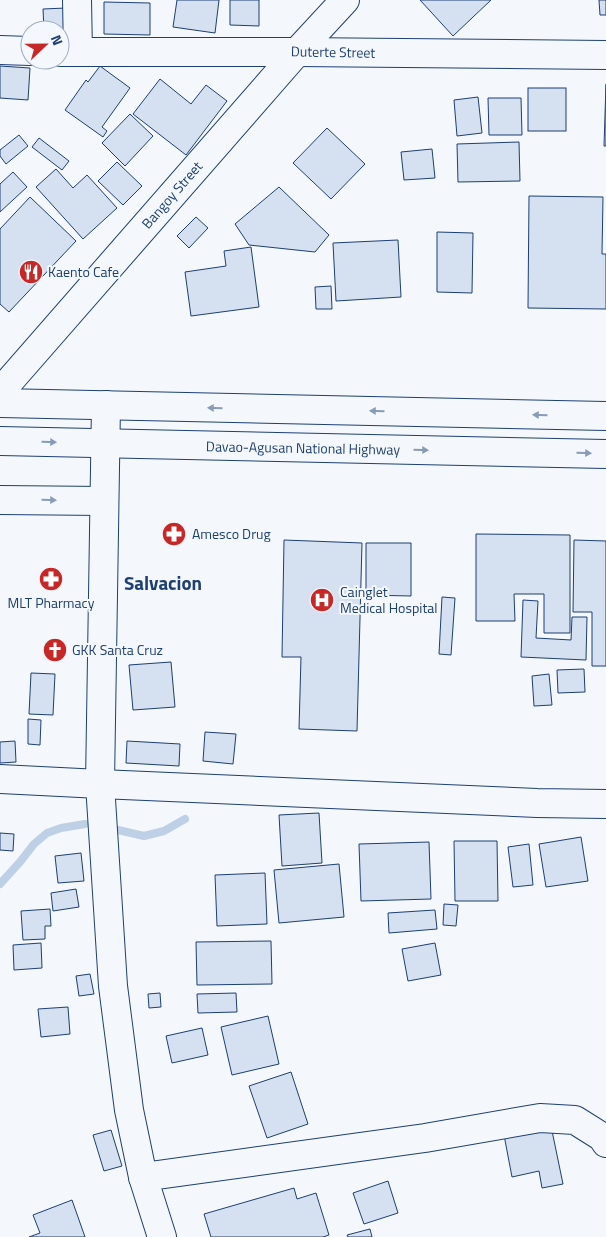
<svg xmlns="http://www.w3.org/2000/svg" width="606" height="1237" viewBox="0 0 606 1237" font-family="'Titillium Web',sans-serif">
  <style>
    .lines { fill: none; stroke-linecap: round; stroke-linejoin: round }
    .stream { stroke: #bed0e5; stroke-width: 8 }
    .building { fill: #d5e0f0; stroke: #1d3f73 }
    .minor-casing { stroke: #1d3f73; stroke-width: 30 }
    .highway-casing { stroke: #1d3f73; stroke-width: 30 }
    .minor { stroke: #f4f7fb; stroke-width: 28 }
    .highway { stroke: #f4f7fb; stroke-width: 28 }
    .oneway { fill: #889bb7 }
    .labels { text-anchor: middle; stroke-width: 4; stroke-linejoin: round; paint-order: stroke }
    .street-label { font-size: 14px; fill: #1d3f73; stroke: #f4f7fb }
    .poi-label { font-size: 14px; fill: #1d3f73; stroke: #f4f7fb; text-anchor: start }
    .district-label { font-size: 19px; font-weight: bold; fill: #1d3f73; stroke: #f4f7fb }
  </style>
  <rect width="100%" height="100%" fill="#f4f7fb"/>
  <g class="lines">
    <g class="stream">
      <path d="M118 830 144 836 164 831 185 819"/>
      <path d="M0 884 20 862 34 844 47 833 61 828 85 824"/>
    </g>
  </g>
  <g class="building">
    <path d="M177 0H219L215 33 173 27Z"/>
    <path d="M230 0H259V26L230 25Z"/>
    <path d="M420 0H491L453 36Z"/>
    <path d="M599 0H606V15H600Z"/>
    <path d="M104 2 150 3V35L104 34Z"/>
    <path d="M66 8 67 29 44 30 43 9Z"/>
    <path d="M0 66 30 68 28 100 0 98Z"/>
    <path d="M100 66 130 88 102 127 107 131 103 137 65 110 86 80 88 82Z"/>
    <path d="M160 79 191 104 206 85 227 101 186 155 133 114Z"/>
    <path d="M606 84V146H604Z"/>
    <rect x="528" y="88" width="38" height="43"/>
    <path d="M478 97 482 133 457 136 454 100Z"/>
    <path d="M488 98H521L522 135H489Z"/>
    <path d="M130 114 153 136 125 166 102 143Z"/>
    <path d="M327 128 365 164 331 199 293 163Z"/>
    <path d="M19 135 28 146 6 164 0 156V150Z"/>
    <path d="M39 138 69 161 62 170 32 147Z"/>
    <path d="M519 142 520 181 458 182 457 144Z"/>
    <path d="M432 149 435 178 404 180 401 152Z"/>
    <path d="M117 162 142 186 123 205 98 181Z"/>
    <path d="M56 169 73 188 87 175 117 208 83 239 36 187Z"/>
    <path d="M13 172 27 187 0 212V184Z"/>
    <path d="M279 187 329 235 315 252 249 245 235 224Z"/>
    <path d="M529 196 603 197 602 254H606V309L528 308Z"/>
    <path d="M30 197 76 241 9 312 0 304V229Z"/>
    <path d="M196 217 208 228 189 248 177 236Z"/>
    <path d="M437 232 473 233 472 293 437 292Z"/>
    <path d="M398 240 401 297 336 301 333 243Z"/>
    <path d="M251 247 259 307 191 316 185 272 226 266 224 251Z"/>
    <path d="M331 286 332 309H316L315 287Z"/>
    <path d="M476 534 570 535V633H544V594H514L515 621H476Z"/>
    <path d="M284 540 362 543 357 731 299 729 301 657H282Z"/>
    <path d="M574 540 606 541V666H592V612H573Z"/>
    <path d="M366 543H411V596L366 595Z"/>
    <path d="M442 597 455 598 451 655 439 654Z"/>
    <path d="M523 600 538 601 536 638 571 640 572 617H587L586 660 521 657Z"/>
    <path d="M171 662 175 707 133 710 129 665Z"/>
    <path d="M584 669 585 692 558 693 557 670Z"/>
    <path d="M31 673 55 674 53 715 29 714Z"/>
    <path d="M549 674 552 705 534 706 532 676Z"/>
    <path d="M28 719 41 720 40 745 28 744Z"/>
    <path d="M205 732 236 734 233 764 203 761Z"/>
    <path d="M15 741 16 762 0 763V742Z"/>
    <path d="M127 741 180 744 179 766 126 763Z"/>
    <path d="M319 813 322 863 282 866 279 815Z"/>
    <path d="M0 833 14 834 13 851 0 850Z"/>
    <path d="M581 837 588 881 546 887 539 844Z"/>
    <path d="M454 841H497L498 901H455Z"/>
    <path d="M429 842 431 899 361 901 359 844Z"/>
    <path d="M529 844 533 885 513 887 508 847Z"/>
    <path d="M81 853 84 881 58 883 55 856Z"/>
    <path d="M339 864 344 917 279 923 274 870Z"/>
    <path d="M265 873 267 924 217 926 215 875Z"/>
    <path d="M76 889 79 907 53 911 51 893Z"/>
    <path d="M444 904 458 905 456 926 443 925Z"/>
    <path d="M50 909 51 926H45V939L23 940 21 911Z"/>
    <path d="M435 910 437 929 389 933 388 913Z"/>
    <path d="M271 941 272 984 197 985 196 942Z"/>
    <path d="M41 943 42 968 14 970 13 945Z"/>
    <path d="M435 943 441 975 408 981 402 949Z"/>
    <path d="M90 974 94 994 79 996 76 976Z"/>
    <path d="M160 993 161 1007 149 1008 148 994Z"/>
    <path d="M236 993 237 1012 198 1013 197 994Z"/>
    <path d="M68 1007 70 1034 41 1037 38 1009Z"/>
    <path d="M268 1016 279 1064 232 1075 221 1027Z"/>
    <path d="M202 1028 208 1055 172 1063 166 1036Z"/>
    <path d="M291 1072 308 1124 267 1138 249 1086Z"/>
    <path d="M551 1126 563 1184 542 1188 539 1171 512 1177 504 1135Z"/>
    <path d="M111 1130 122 1166 104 1171 93 1135Z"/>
    <path d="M388 1181 398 1213 364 1224 353 1193Z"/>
    <path d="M294 1188 297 1199 316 1193 329 1235 323 1237H211L204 1214Z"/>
    <path d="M72 1200 85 1237H29L40 1233 33 1215Z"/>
    <path d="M370 1229 372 1237H348L347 1235Z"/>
  </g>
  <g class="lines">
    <g class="minor-casing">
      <g id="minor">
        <path d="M77 0 78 52"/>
        <path d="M0 50 30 51"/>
        <path d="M60 52H297L606 55"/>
        <path d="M0 392 297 52 345 0"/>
        <path d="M106 405 100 784 113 986 129 1110 143 1177 162 1237"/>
        <path d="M0 500 104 501"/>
        <path d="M0 779 100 784 537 803 606 804"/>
        <path d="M143 1177 425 1138 540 1118 575 1120 602 1137 606 1143"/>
      </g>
    </g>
    <g class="highway-casing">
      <g id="highway">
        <path d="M0 403 606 416"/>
        <path d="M0 441 606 454"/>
      </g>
    </g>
    <use href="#minor" class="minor"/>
    <use href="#highway" class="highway"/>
  </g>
  <defs><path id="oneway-solid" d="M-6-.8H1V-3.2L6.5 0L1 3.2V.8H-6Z" transform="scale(1.25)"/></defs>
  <g class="oneway">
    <use href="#oneway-solid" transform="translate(215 408) rotate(-179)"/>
    <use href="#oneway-solid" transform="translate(377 411) rotate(-179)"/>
    <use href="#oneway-solid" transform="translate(540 415) rotate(-179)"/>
    <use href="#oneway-solid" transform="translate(49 442) rotate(1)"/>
    <use href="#oneway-solid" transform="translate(421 450) rotate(1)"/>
    <use href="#oneway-solid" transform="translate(584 453) rotate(1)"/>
    <use href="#oneway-solid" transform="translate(49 500) rotate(1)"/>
  </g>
  <defs>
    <g id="restaurant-disc" transform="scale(1.25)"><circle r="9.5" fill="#c62828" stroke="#f4f7fb"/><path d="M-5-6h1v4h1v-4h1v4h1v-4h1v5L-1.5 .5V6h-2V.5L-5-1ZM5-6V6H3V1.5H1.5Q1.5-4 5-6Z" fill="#fff"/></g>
    <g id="pharmacy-disc" transform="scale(1.25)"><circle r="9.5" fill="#c62828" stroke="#f4f7fb"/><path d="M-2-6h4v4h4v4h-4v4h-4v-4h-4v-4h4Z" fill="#fff"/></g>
    <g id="hospital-disc" transform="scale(1.25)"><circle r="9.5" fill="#c62828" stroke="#f4f7fb"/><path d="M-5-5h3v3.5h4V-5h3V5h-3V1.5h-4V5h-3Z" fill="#fff"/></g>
    <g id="church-disc" transform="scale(1.25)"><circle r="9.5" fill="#c62828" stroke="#f4f7fb"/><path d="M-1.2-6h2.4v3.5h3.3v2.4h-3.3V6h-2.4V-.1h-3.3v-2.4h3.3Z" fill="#fff"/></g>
  </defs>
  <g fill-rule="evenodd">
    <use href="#restaurant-disc" x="31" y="272"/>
    <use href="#pharmacy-disc" x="174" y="534"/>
    <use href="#pharmacy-disc" x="51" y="579"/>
    <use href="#hospital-disc" x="322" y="600"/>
    <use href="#church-disc" x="55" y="650"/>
  </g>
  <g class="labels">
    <g class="street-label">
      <text transform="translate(333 52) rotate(1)" y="5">Duterte Street</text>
      <text transform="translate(172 195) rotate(-49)" y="5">Bangoy Street</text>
      <text transform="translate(303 448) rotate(1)" y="5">Davao-Agusan National Highway</text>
    </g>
    <g class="poi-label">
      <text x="48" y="277">Kaento Cafe</text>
      <text x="192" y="539">Amesco Drug</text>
      <text x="340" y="597">Cainglet<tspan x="340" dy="16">Medical Hospital</tspan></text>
      <text x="51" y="608" text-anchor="middle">MLT Pharmacy</text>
      <text x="72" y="655">GKK Santa Cruz</text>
    </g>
    <g class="district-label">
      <text x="163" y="590">Salvacion</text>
    </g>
  </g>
  <g transform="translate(45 45) rotate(68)"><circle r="24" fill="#f4f7fb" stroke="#9eadc5"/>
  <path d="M0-4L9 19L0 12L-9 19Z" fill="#c62828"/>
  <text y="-8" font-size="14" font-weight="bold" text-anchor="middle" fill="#1d3f73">N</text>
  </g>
</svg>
